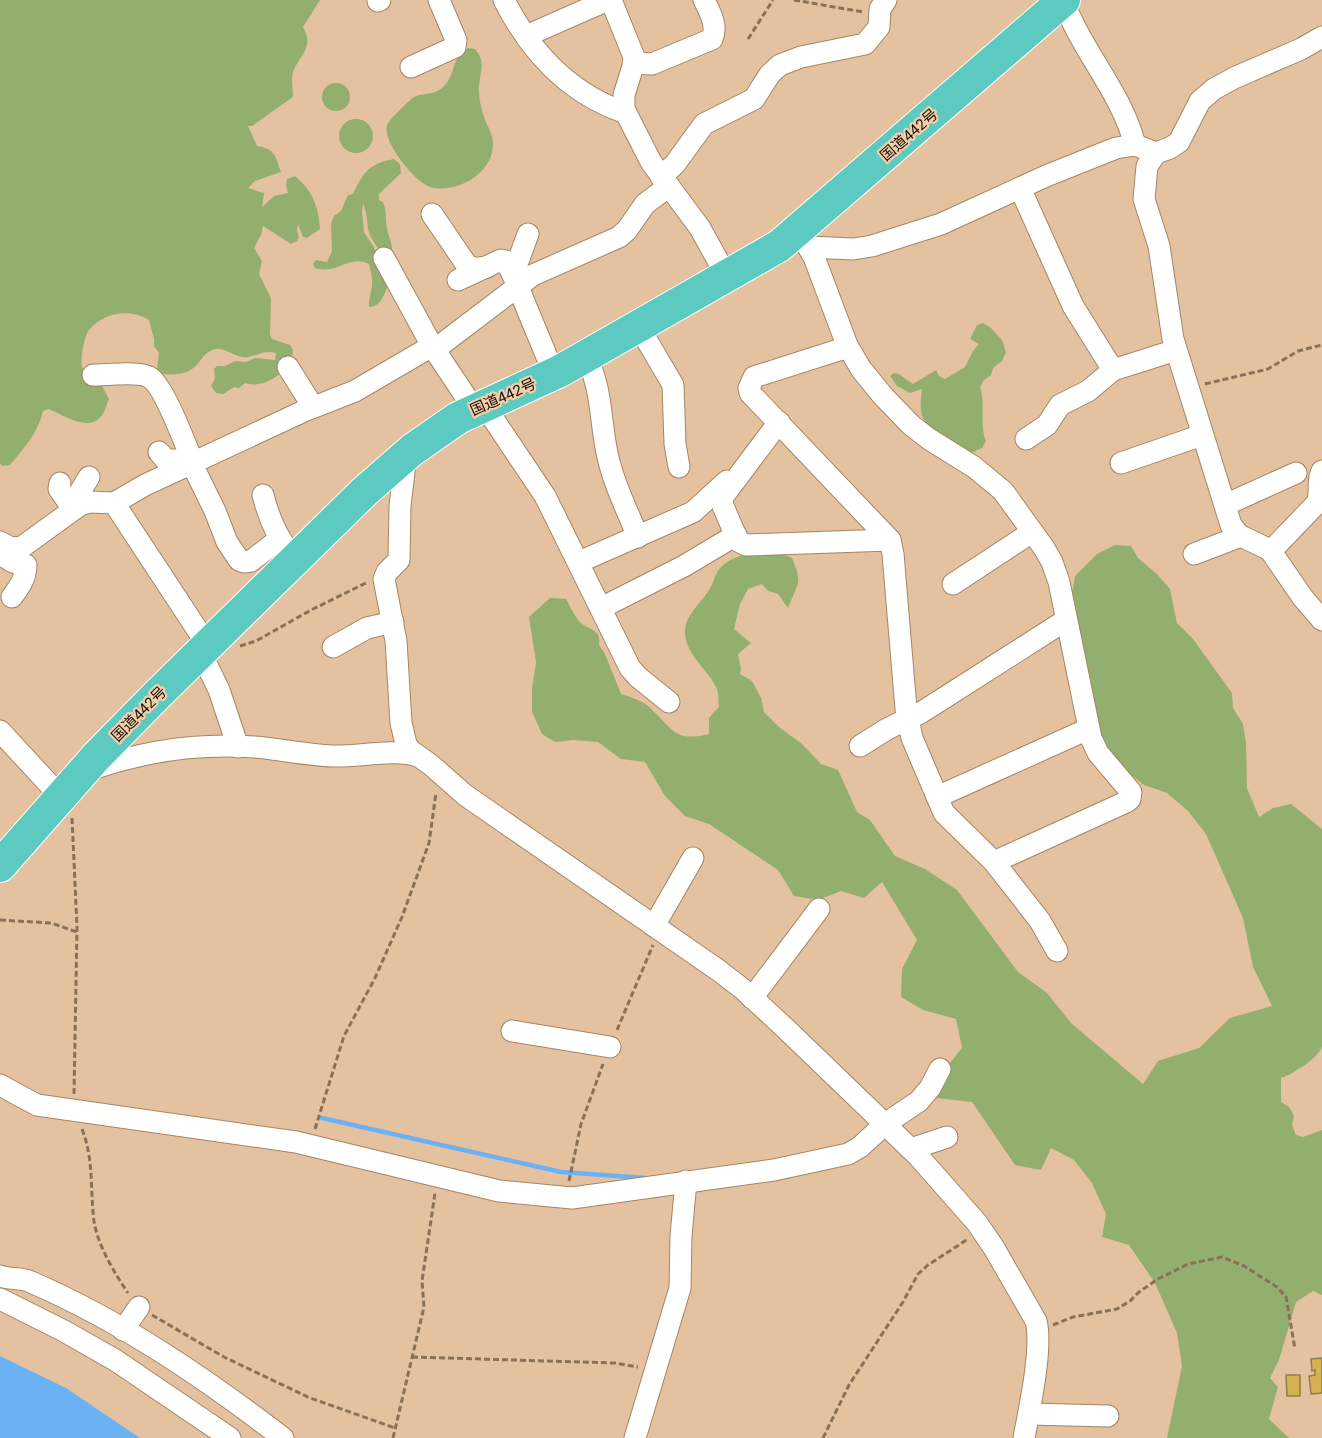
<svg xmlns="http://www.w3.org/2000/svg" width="1322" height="1438" viewBox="0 0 1322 1438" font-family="Roboto,'Noto Sans JP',sans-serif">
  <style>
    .green { fill: #93af70 }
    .water { fill: #6ab2f4 }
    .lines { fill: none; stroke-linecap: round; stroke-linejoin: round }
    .stream { stroke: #6ab2f4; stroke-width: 4.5 }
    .building { fill: #d6b152; stroke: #8f7e54; stroke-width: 1.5 }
    .minor-casing { stroke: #a58563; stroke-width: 23 }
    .highway-casing { stroke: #fff; stroke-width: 34 }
    .path { stroke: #897159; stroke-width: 3; stroke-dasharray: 6 3; stroke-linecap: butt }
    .minor { stroke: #fff; stroke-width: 21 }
    .highway { stroke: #5ccac0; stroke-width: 32 }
    .labels { text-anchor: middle; stroke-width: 4.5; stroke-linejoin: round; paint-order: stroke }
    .street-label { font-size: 15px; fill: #190e03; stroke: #f2cfab }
  </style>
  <rect width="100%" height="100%" fill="#e4c29f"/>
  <g class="green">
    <path d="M0 0H320L303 27C315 48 299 55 293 72 291 79 293 90 293 97L252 126H248L257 146C276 149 275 156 281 172L255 181 248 188 264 193 262 207 274 196 288 193 286 185 287 179 295 176C312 190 319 207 320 229L307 238 303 237 298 224 297 231 299 237 297 241 291 244 263 226 261 235 254 248 262 261 259 274 271 298 270 334 272 339 290 345 293 350C292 370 265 390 245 383L239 388 234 387 223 394 216 393 211 386 215 378 214 369 217 366H225L235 361 246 362 255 358 275 360 276 353C266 350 258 355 248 357 237 359 227 348 217 349 204 350 201 363 192 369 184 375 171 375 161 374L157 369 159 353 154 346V339L149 320C131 308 103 312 89 330 84 337 80 359 82 367 83 372 86 376 88 380L102 386 109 399C107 403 106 408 104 412 92 435 65 416 49 409L43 411C38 433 24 448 10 465L2 466 0 463Z"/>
    <path d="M468 48 475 49C488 64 478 74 479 92 479 99 481 107 483 114 486 125 493 132 493 144 493 173 459 192 434 188 417 186 382 142 387 125 390 119 410 99 416 96 425 93 433 95 442 88 457 75 450 58 468 48Z"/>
    <circle cx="336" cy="97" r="14"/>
    <circle cx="356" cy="136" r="17"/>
    <path d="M394 159 400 164 401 173 379 194V200L383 202C387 212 385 219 387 228 388 236 392 241 392 249L384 256C378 248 370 239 368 229 367 219 367 213 363 204L362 210 364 232 374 247 388 285C384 295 381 307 369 307 368 297 373 290 372 280 372 275 370 269 369 264 349 254 339 275 315 268L313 264 316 260 327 262 332 251 331 224 334 216 341 211 348 195 353 194C364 171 369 164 394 159Z"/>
    <path d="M983 323 991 328 1002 340 1006 352 1002 361 993 368 991 375 984 380 980 387C986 406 979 423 986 441L982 448 969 454C957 445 930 432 923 418 919 410 921 398 922 389L910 393 897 386 890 376 894 373 899 374 913 384 936 370 939 376 945 379 965 367 973 351 979 344 970 339 977 325Z"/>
    <path d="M1115 545 1131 546 1138 558 1157 574 1170 589 1177 623 1193 639 1232 693 1233 708 1243 724 1246 743 1247 788 1259 817 1273 808 1291 804 1322 829V1047C1317 1059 1293 1074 1281 1078V1102L1289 1107 1294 1116 1292 1125 1296 1135 1303 1137 1322 1130V1295L1313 1291 1296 1302 1279 1360 1270 1378 1278 1387 1269 1419 1289 1438H1167L1182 1366 1177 1333 1155 1283 1129 1245 1102 1237 1106 1214 1092 1183 1074 1160 1051 1148 1041 1170 1015 1165 972 1102 936 1098 941 1074 962 1048 956 1019 923 1010 901 997 902 969 917 940 882 882 864 898 841 891 818 900 794 896 778 870 709 824 685 816 665 796 645 762 621 759 598 742 573 740 555 742 542 734 532 712V689L536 662 529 617 550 598 566 599C570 606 574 615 579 621 588 631 602 628 599 645L605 654 621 694C630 697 641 700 648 706 672 727 673 743 709 734V718L719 707C718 701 719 694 717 689 709 670 686 656 685 633 684 616 701 603 709 590 714 583 715 572 722 566 738 551 773 548 792 558 803 584 798 582 788 608L778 594 768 591 762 584 748 589 740 604 734 629 751 643 738 654 741 669 740 674 752 681 761 698 764 712 779 727 802 744 821 764 838 770 857 812 870 820 895 856 925 869 957 890 1018 972 1047 993 1071 1023 1143 1084 1158 1061 1199 1048 1230 1018 1272 1006 1253 967 1243 918 1206 834 1188 811 1167 793 1144 785 1124 769 1102 741 1095 720 1085 656 1076 634 1070 605 1075 576 1097 554Z"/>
  </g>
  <path class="water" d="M0 1356 66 1388 140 1438H0Z"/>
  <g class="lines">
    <path class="stream" d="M322 1118 561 1172 646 1178"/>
  </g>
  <g class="building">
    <path d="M1322 1358V1393L1311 1394 1309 1376 1315 1375V1370L1312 1371 1311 1359Z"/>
    <path d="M1286 1375H1300V1396H1287Z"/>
  </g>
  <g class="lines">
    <g class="minor-casing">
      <g id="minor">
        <path d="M504 0C531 53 569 94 626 113"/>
        <path d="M611 0 634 57 633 66 624 95V109L651 162 700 228 727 277"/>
        <path d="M1063 0C1082 52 1122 93 1135 145"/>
        <path d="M378 1 380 0"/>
        <path d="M526 36 608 0"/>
        <path d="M1322 37 1301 49 1234 78 1214 89 1200 101 1179 142 1170 148 1156 153 1147 166 1144 199 1159 246 1173 339 1231 525 1239 535 1270 550 1303 598 1322 620"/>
        <path d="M634 63 652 64 712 39C718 26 710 12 704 0"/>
        <path d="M411 67 455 47 456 40 439 0"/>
        <path d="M661 177 675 164 704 124 754 99 770 74 780 65 801 57 865 44 879 27 880 9 886 0"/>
        <path d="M1020 188 1073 306 1113 370"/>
        <path d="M432 214 466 264C473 270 478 268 487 267"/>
        <path d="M798 230 814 257 847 345 861 369 883 396 911 425 929 439 974 467 1003 491 1044 548 1052 562 1059 582 1091 738 1098 753 1131 792 1130 799 1126 802 994 862 944 813 912 738 906 709 893 554 890 540 750 393 749 388 754 377 848 347"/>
        <path d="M809 247 853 249 872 246 941 224 1046 176 1116 148 1135 145 1156 153"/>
        <path d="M384 258 432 346 474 409"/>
        <path d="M513 275 528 234"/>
        <path d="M458 280 501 260 506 261 513 275 554 374"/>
        <path d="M639 327 673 385 675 444 679 467"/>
        <path d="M434 350 533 275 619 237 627 230 645 204 669 186"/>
        <path d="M586 357C602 387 600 420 607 453 613 482 627 510 638 537"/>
        <path d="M288 367 313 407"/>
        <path d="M93 375C107 375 138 371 149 377 163 384 185 443 192 460"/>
        <path d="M484 405 545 496 630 668 638 677 669 702"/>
        <path d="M779 422 722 498 723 506 738 541 746 545 890 540"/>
        <path d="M1026 439 1047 425 1060 405 1088 391 1113 370 1176 350"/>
        <path d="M159 452 166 460H194"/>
        <path d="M406 455 400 506 399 560 387 572 384 579 396 641 401 723 406 744 410 750 431 765 465 795 718 970 744 990 785 1028 918 1156 977 1223 994 1248 1036 1321C1043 1348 1029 1410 1024 1438"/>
        <path d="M1121 463 1202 435"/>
        <path d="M192 464 215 511 227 542 239 560 244 562 251 561 273 544 281 543"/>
        <path d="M60 483 59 489 73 509"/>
        <path d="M263 495C268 515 277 537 290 553"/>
        <path d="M114 503 145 485 304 411 355 391 432 346"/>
        <path d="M72 505 89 477"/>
        <path d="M1225 505 1296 473"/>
        <path d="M0 542 11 548 22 547 80 505 89 502 114 503 208 646"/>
        <path d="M1271 551 1317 503C1322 492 1316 482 1322 471"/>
        <path d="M0 554 13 562 26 565C26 578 20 586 12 597"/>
        <path d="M1194 554 1241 536"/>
        <path d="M579 562 693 512 727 481"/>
        <path d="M953 584 1032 532"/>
        <path d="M601 608 684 566 736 535"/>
        <path d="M333 647 367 628 393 622"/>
        <path d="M201 653 219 690 238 747"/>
        <path d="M0 731 61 797"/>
        <path d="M860 746 887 729 922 712 1066 620"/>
        <path d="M87 771C142 751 195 743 254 747 280 749 306 755 332 756 357 757 393 749 415 755"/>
        <path d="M937 797 1088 729"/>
        <path d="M994 862 1040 921 1057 951"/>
        <path d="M654 926 693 858"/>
        <path d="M752 998 819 909"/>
        <path d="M512 1031 610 1047"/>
        <path d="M0 1085 37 1105 296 1142 499 1191 572 1198 774 1170 848 1154 860 1147 885 1124 919 1101 930 1088 940 1069"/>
        <path d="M911 1149 947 1137"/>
        <path d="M0 1276C10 1280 21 1277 31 1282 121 1321 205 1378 283 1438"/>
        <path d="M0 1299 64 1331 115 1360 230 1438"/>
        <path d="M123 1330 139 1307"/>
        <path d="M1029 1414 1108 1416"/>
        <path d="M635 1438 680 1288 681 1236 686 1181"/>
      </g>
    </g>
    <g class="highway-casing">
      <path id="highway" d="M0 866 96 757 156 696 364 492 412 450 458 418 560 371 779 246 1064 0"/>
    </g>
    <g class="path">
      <path d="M794 0 863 12"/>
      <path d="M748 39 773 0"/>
      <path d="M1205 384 1268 369 1298 351 1322 345"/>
      <path d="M240 646 256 641 311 610 368 582"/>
      <path d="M72 818 77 927 74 1094"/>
      <path d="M0 920 51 923 77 932"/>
      <path d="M617 1030 653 945"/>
      <path d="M82 1129C94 1159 90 1190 94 1221 97 1244 115 1274 128 1293"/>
      <path d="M315 1129 344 1036 375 978 402 917 429 843 436 793"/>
      <path d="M569 1181 581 1124 603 1064"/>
      <path d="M152 1315 224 1357 310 1398 395 1428"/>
      <path d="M1053 1325 1073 1317 1117 1309 1130 1301 1139 1292 1158 1279 1188 1264 1222 1257 1244 1266 1277 1287 1286 1297 1295 1349"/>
      <path d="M412 1357 614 1363 638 1367"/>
      <path d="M393 1438 424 1307 422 1281 435 1193"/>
      <path d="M823 1438 849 1385 903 1302 918 1274 928 1265 968 1239"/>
    </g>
    <use href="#minor" class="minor"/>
    <use href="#highway" class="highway"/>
  </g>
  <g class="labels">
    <g class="street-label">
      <text transform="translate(909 135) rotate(-41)" y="5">国道442号</text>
      <text transform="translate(503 397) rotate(-24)" y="5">国道442号</text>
      <text transform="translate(139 714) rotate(-45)" y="5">国道442号</text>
    </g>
  </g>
</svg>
